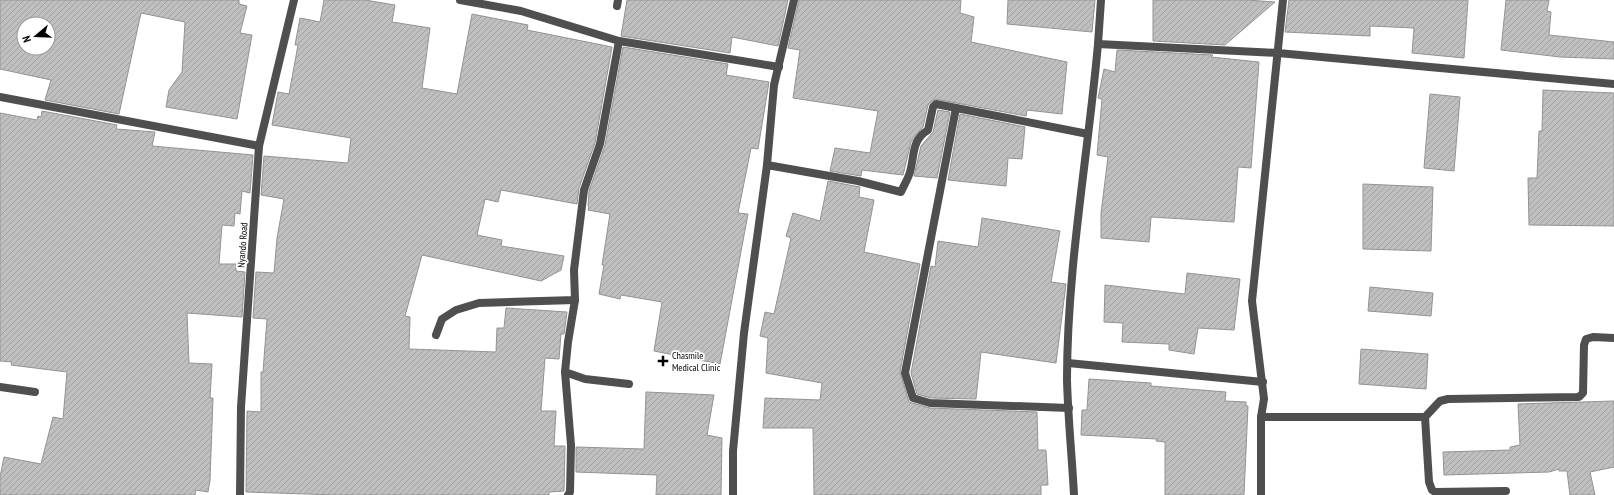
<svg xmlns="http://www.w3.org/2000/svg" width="1614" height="495" viewBox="0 0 1614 495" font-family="'PT Sans Narrow',sans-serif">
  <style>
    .building { fill: url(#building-hatch); stroke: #939393; fill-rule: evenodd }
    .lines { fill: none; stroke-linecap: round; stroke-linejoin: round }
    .lane { stroke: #4f4f4f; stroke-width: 8 }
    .street { stroke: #4f4f4f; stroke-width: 8 }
    .poi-dot { fill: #000; stroke: #fff; stroke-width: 1.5 }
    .labels { text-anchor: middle; stroke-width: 3.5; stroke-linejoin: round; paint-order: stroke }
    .street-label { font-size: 10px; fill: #000; stroke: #fff }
    .poi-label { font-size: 10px; fill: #000; stroke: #fff; text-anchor: start }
  </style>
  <defs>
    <pattern id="building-hatch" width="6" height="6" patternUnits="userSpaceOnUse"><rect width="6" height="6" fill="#bfbfbf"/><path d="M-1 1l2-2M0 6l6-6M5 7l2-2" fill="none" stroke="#a2a2a2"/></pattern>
  </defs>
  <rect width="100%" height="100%" fill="#fff"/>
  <g class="building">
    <path d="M0 0H239V4L247 6 240 33 252 35 237 119 166 107 169 90 182 72 185 22 141 13 119 114 45 100 51 80 0 69ZM24 24H48V48H24Z"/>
    <path d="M324 0H365L395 5 392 22 430 28 422 88 457 94 472 14 528 25 527 30 612 47 595 143 579 188 577 204 501 190 498 202 485 199 477 235 502 240 501 246 564 256 561 270 541 281 422 255 405 316 410 317 409 349 496 352 497 328H504L506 308 567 312 564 334H561L559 359 545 358 541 411H556L554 446H565L564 491 549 492V495H335L246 492 247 411 261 412V372H263L267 319 253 318 256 272 274 273 277 238 284 199 261 195 264 156 348 163 351 138 272 125 278 92 289 94 298 45H295L300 18 320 22Z"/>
    <path d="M627 0H788L778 46 732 37 730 53 621 36Z"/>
    <path d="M799 0H961L960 13 974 17 971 42 1067 62 1062 114 1027 110 1026 116 935 99 928 105 923 127 911 142 903 175 862 170 861 176 830 171 835 148 870 153 878 111 793 98 800 50 788 48Z"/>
    <path d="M1008 0H1095L1092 32 1007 24Z"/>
    <path d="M1153 0H1247L1275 2 1225 45 1153 41Z"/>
    <path d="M1289 0H1468L1464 58 1412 53 1414 28 1370 26V36L1285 32Z"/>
    <path d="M1506 0H1549L1547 11 1551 12 1549 35 1614 42V59L1560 57 1501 50Z"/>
    <path d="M623 47 728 64 726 75 769 82 758 149 751 148 738 213 748 214 720 364 654 351 662 302 621 295 620 299 599 294 604 265H602L610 214 588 210 589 206H588L589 191 605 145Z"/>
    <path d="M1117 50 1213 55 1211 57 1259 62 1251 168 1238 167 1234 222 1151 217 1149 242 1101 238V213L1108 157 1097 155 1102 99 1098 98 1104 69 1115 72Z"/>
    <path d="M1543 90 1614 93V226L1529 225 1528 178H1537L1539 131H1542Z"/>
    <path d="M1430 94 1460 97 1454 171 1424 168Z"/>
    <path d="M938 110 950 112 937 178 914 176 921 146 933 132Z"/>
    <path d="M42 111 117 125 116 129 155 132 152 146 253 155 250 193 242 191 240 214 235 213 234 226 222 225 219 264H236V271L245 272 242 317 187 313 189 363 212 364 210 398H213L210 480 208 492 196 490 195 495H0V477L4 457 41 464 53 417 63 419 67 372 11 365 12 362 0 361V113L37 120 38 116 41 117Z"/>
    <path d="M960 114 1025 127 1022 159 1008 158 1006 186 948 180Z"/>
    <path d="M828 181 860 187 859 197 874 200 864 252 920 264 900 372 909 402 930 408 1037 412 1038 450H1046L1048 485H1041V495H814L813 428H763L765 398 820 400 822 383 766 373 768 338 760 336 765 312 774 314 791 238 786 236 793 213 820 221Z"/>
    <path d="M1363 184 1433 187 1431 251 1363 249Z"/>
    <path d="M982 218 1060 231 1051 282 1066 284 1056 363 981 352 976 399 931 398 917 394 911 373 931 266 935 267 938 241 978 247Z"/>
    <path d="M1187 273 1240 279 1234 330 1198 328 1194 354 1169 350V344L1122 342 1123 323 1104 322 1105 285 1185 294Z"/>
    <path d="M1370 287 1433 293 1431 316 1368 311Z"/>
    <path d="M1361 349 1428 354 1426 389 1359 384Z"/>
    <path d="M1089 379 1151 383V386L1226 392 1225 401 1246 402V406H1248L1244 495H1165V442L1156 441 1157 439 1081 435 1082 410H1087Z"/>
    <path d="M646 392 714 395 707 435 722 438 721 495H656L657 475 576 472V447L644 449Z"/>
    <path d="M1614 401V467L1590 472 1595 495H1570L1567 471H1559V469L1549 472 1444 475 1443 452 1510 450V447L1520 445 1518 404Z"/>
  </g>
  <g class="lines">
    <path class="lane" d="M956 108 905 373 913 398 930 403 1069 408"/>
    <g class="street">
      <path d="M460 0 521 11 619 41 779 67"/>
      <path d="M617 6 618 0"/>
      <path d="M1098 44 1101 0"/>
      <path d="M0 97 259 146"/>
      <path d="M767 165 858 181 901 192C904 185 908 179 910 172 915 154 911 141 928 130L933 107 936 104 1088 134"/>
      <path d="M575 300 568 342 565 372 585 379 629 384"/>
      <path d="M436 335 442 319 456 310 479 303 575 300 574 270 584 190 600 144 619 41"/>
      <path d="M1068 363 1263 382"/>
      <path d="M565 372 571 445 570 492 568 495"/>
      <path d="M0 387 35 392"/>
      <path d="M1261 417H1425L1440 401 1448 399 1579 397 1583 393 1584 345 1586 339 1593 337 1614 338"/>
      <path d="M1425 417 1429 482 1432 490 1435 492 1506 491"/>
      <path d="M240 495 241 407 259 146 294 0"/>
      <path d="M733 495V451L744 333 767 165 774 85 794 0"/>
      <path d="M1074 495C1072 457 1068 418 1067 380 1067 267 1088 156 1098 44L1278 53 1614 84"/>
      <path d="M1261 495V417L1264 399 1252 301 1283 0"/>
    </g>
  </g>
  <path class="poi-dot" d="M661 355h4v4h4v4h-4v4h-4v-4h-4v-4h4z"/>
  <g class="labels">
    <g class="street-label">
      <text transform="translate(242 245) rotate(-86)" y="4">Nyando Road</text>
    </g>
    <g class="poi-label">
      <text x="672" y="359">Chasmile<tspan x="672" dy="12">Medical Clinic</tspan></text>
    </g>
  </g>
  <g transform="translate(36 36) rotate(251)"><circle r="19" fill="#ffffff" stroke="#999999"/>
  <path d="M0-3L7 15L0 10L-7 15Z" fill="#000000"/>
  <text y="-6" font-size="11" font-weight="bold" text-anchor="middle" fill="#000000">N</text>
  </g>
</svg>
